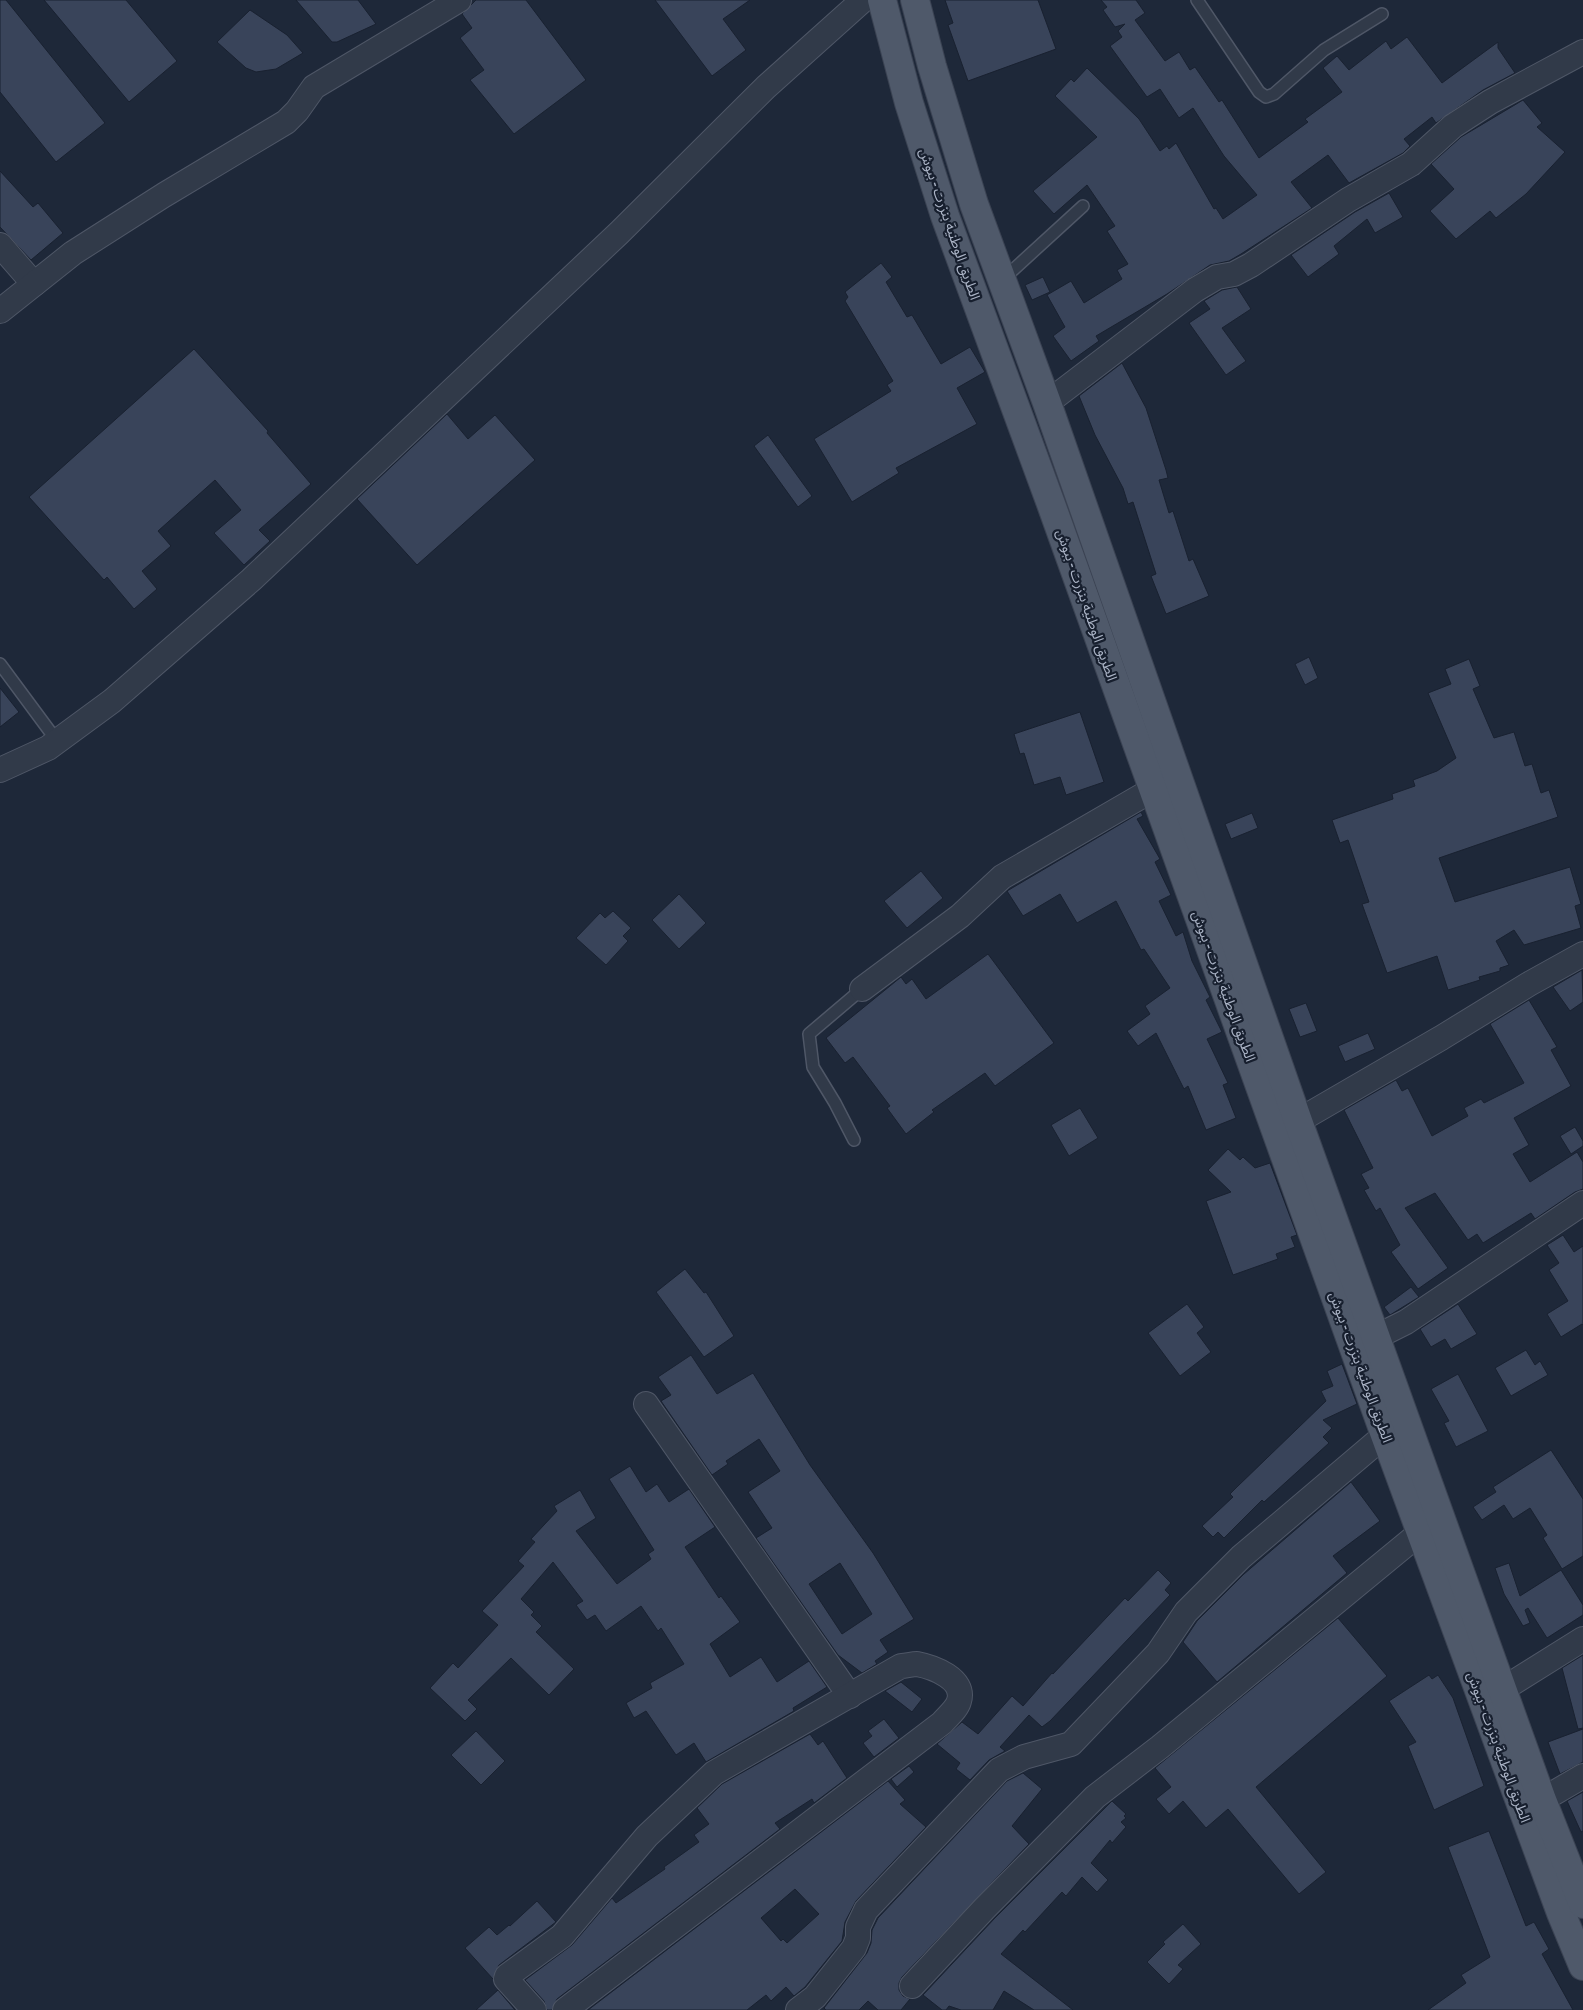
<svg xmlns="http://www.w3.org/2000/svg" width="1583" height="2010" viewBox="0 0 1583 2010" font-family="'Archivo Narrow','Noto Sans Arabic',sans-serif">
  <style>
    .building { fill: #39445a; stroke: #192130; fill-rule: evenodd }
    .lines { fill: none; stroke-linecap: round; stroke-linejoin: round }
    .lane-casing { stroke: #4f5767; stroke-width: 14 }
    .street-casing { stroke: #4f5767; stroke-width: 26 }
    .primary-casing { stroke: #3b4353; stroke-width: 30 }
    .lane { stroke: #313a49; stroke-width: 11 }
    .street { stroke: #313a49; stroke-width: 24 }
    .primary { stroke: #4f596a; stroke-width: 28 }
    .labels { text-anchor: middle; stroke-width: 4.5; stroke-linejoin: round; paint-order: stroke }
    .street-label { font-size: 14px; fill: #abb4c6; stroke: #171f2e }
  </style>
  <rect width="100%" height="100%" fill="#1e2839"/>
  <g class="building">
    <path d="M0 0H6L105 123 56 162 0 92Z"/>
    <path d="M44 0H126L177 61 129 102Z"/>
    <path d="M296 0H358L376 24 337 42H332Z"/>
    <path d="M476 0H526L586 80 514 134 470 80 484 70 460 38 472 28 462 14Z"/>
    <path d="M655 0H750L723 19 746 50 712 76Z"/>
    <path d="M945 0H1038L1056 49 968 81 948 25 953 23Z"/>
    <path d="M1101 0H1136L1145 13 1135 20 1165 61 1179 52 1190 70 1195 67 1219 102 1222 100 1259 158 1308 122 1305 119 1342 92 1323 68 1337 56 1349 70 1386 41 1391 49 1407 37 1442 83 1498 42V48L1515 73 1483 90 1436 123 1432 117 1404 139 1410 146 1403 153 1349 183 1328 155 1291 182 1312 208 1241 254 1229 261 1210 265 1167 294 1096 336 1099 341 1071 361 1053 336 1065 327 1047 295 1071 281 1084 303 1122 279 1117 270 1128 264 1107 231 1115 226 1087 185 1054 214 1033 191 1097 137 1055 96 1071 79 1074 82 1087 68 1139 119 1160 151 1167 146 1169 149 1176 143 1214 209 1216 208 1223 219 1257 195 1224 156 1193 108 1179 118 1160 89 1147 97 1110 46 1122 37 1118 31 1125 24 1115 27 1103 10 1107 7Z"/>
    <path d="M250 10 287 35 303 53 276 69 256 72 246 68 217 42Z"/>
    <path d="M1523 100 1542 123 1537 127 1565 152 1526 194 1496 218 1490 211 1456 239 1430 211 1454 189 1431 164 1461 137Z"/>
    <path d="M0 171 33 207 38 203 63 233 31 260 0 227Z"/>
    <path d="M1389 193 1403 217 1375 233 1367 219 1334 246 1339 254 1308 277 1291 255 1355 212Z"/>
    <path d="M881 263 892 277 886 282 907 317 912 315 941 364 970 347 985 372 957 388 977 424 896 468 899 473 852 502 814 439 891 391 887 385 893 381 845 301 848 297 845 292Z"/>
    <path d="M1043 277 1050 292 1032 300 1025 285Z"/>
    <path d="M1237 287 1251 309 1222 328 1246 361 1226 375 1189 323 1210 309 1204 301 1222 290Z"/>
    <path d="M194 349 268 431 267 433 311 484 259 530 270 541 244 565 214 533 241 510 215 480 158 531 171 546 142 571 157 589 134 609 107 577 104 580 29 497Z"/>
    <path d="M1122 363 1146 408 1166 470 1168 478 1159 480 1169 513 1173 511 1189 561 1193 559 1209 596 1166 614 1151 576 1156 574 1133 502 1128 504 1123 488 1095 435 1079 396Z"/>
    <path d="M447 414 468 439 495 415 535 460 417 565 357 499Z"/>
    <path d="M768 435 812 496 798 507 754 446Z"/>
    <path d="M1309 657 1318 678 1305 685 1295 664Z"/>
    <path d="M1469 659 1480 686 1473 689 1494 738 1514 732 1525 766 1532 764 1541 793 1549 790 1558 817 1439 858 1455 902 1570 867 1581 904 1575 906 1581 928 1524 945 1514 930 1496 941 1509 965 1500 968V971L1479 977 1480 980 1448 990 1437 956 1387 973 1362 904 1369 902 1348 840 1340 843 1332 820 1393 799 1392 794 1415 786 1413 780 1437 771 1456 758 1428 693 1451 684 1445 669Z"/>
    <path d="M0 688 19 712 0 727Z"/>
    <path d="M1080 712 1104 782 1066 795 1060 777 1034 785 1024 753 1020 754 1014 734Z"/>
    <path d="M1141 812 1143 816 1137 819 1160 859 1155 862 1171 895 1159 901 1176 936 1183 932 1192 961 1210 997 1206 1000 1222 1032 1207 1039 1228 1083 1223 1085 1236 1118 1206 1130 1188 1086 1184 1089 1156 1033 1138 1046 1127 1031 1150 1014 1145 1006 1170 988 1144 949 1141 950 1116 901 1077 923 1060 894 1023 916 1007 891Z"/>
    <path d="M1252 813 1258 828 1231 839 1225 824Z"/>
    <path d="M921 871 943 898 907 928 884 901Z"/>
    <path d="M679 894 706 923 679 949 652 920Z"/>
    <path d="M613 911 631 928 623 936 628 941 606 965 576 938 600 913 605 918Z"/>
    <path d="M988 954 1054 1043 995 1086 985 1073 932 1110 934 1112 906 1134 887 1108 890 1106 853 1057 845 1063 826 1038 901 977 906 984 912 979 926 999Z"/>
    <path d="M1582 970 1583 1002 1570 1011 1553 987Z"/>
    <path d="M1529 1000 1557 1047 1551 1050 1571 1086 1514 1118 1529 1145 1513 1154 1530 1182 1577 1152 1583 1162V1189L1575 1192 1535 1219 1531 1213 1483 1243 1477 1234 1468 1240 1435 1193 1405 1208 1448 1268 1418 1289 1391 1252 1400 1245 1380 1208 1376 1211 1364 1190 1369 1188 1361 1174 1373 1168 1344 1110 1396 1080 1402 1091 1408 1088 1432 1136 1468 1116 1464 1108 1481 1099 1484 1103 1524 1083 1490 1024Z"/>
    <path d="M1306 1003 1317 1031 1300 1037 1289 1009Z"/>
    <path d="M1368 1033 1375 1049 1345 1062 1338 1046Z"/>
    <path d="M1080 1108 1098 1138 1069 1156 1051 1125Z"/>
    <path d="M1575 1127 1583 1141V1146L1571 1154 1560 1136Z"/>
    <path d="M1228 1149 1240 1160 1243 1157 1255 1168 1270 1163 1297 1235 1291 1237 1295 1247 1276 1254 1278 1259 1233 1275 1206 1201 1231 1192 1208 1170Z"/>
    <path d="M1563 1235 1574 1252 1583 1246V1325L1582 1324 1561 1337 1547 1314 1568 1301 1549 1270 1559 1263 1547 1245Z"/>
    <path d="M685 1269 704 1293 706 1292 734 1336 704 1357 656 1292Z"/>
    <path d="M1411 1287 1419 1297 1390 1315 1384 1307Z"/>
    <path d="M1187 1304 1204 1327 1197 1333 1211 1352 1180 1376 1148 1333Z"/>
    <path d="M1458 1304 1477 1334 1451 1349 1445 1339 1431 1347 1420 1329Z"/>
    <path d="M1526 1350 1535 1365 1540 1361 1548 1375 1511 1396 1495 1368Z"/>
    <path d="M691 1355 717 1394 753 1373 810 1465 873 1553 914 1619 880 1640 888 1652 875 1661 877 1664 862 1673 838 1655 756 1538 772 1528 748 1492 780 1471 759 1439 726 1461 728 1464 712 1475 661 1401 671 1395 658 1377ZM840 1563 872 1614 842 1634 809 1584Z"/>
    <path d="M1342 1364 1357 1404 1323 1420 1332 1428 1323 1437 1329 1443 1264 1502 1262 1500 1224 1538 1218 1532 1213 1537 1202 1526 1233 1497 1230 1494 1238 1486 1326 1401 1321 1391 1333 1386 1327 1371Z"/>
    <path d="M1458 1374 1488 1431 1456 1447 1444 1423 1449 1421 1431 1389Z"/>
    <path d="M1551 1450 1583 1499V1556L1562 1569 1543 1538 1547 1535 1530 1508 1513 1519 1504 1505 1482 1520 1473 1507 1496 1492 1493 1487Z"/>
    <path d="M630 1466 646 1492 657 1484 669 1502 689 1489 715 1527 685 1547 719 1598 721 1596 740 1622 710 1644 730 1677 761 1657 777 1682 809 1661 827 1687 793 1708 794 1711 706 1762 694 1743 676 1755 646 1711 634 1718 626 1703 652 1688 650 1683 684 1664 661 1628 658 1631 641 1606 606 1631 595 1615 587 1620 576 1605 583 1601 553 1562 521 1599 534 1612 531 1615 542 1626 536 1632 574 1669 549 1695 511 1658 468 1700 477 1709 465 1721 430 1688 453 1663 458 1668 498 1625 482 1611 524 1566 518 1561 535 1542 531 1539 557 1511 554 1506 580 1490 596 1518 576 1531 617 1584 651 1559 648 1554 654 1550 609 1479Z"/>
    <path d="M1351 1482 1380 1521 1333 1556 1347 1573 1217 1682 1183 1642 1197 1621 1244 1574Z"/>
    <path d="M1509 1563 1520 1596 1561 1570 1583 1605V1615L1547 1638 1528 1608 1525 1610 1530 1623 1523 1626 1504 1594 1495 1568Z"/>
    <path d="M1158 1570 1171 1583 1165 1590 1170 1595 1050 1721 1042 1727 1029 1715 1000 1747 1005 1751 989 1760 970 1780 956 1769 960 1763 937 1744 962 1722 978 1734 1012 1696 1023 1706 1052 1673 1053 1674 1125 1598 1128 1601Z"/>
    <path d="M1338 1618 1387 1676 1256 1787 1326 1872 1299 1894 1228 1809 1206 1828 1183 1801 1169 1814 1156 1799 1171 1787 1155 1768Z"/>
    <path d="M1583 1655V1728L1578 1729 1562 1668Z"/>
    <path d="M1429 1675 1432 1679 1438 1675 1453 1698 1484 1786 1434 1810 1408 1746 1416 1742 1389 1701Z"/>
    <path d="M901 1682 922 1699 912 1712 885 1691Z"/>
    <path d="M884 1719 899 1738 874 1757 863 1743 872 1736 868 1731Z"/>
    <path d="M1583 1729V1762L1560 1774 1548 1742Z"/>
    <path d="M476 1731 505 1761 481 1785 451 1755Z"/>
    <path d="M810 1734 818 1745 823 1741 847 1778 814 1803 812 1799 775 1823 780 1829 557 1999 552 2010H547L544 2001 525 1980 572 1945 612 1898 616 1903 665 1869 664 1867 699 1842 694 1835 709 1824 697 1808 722 1784Z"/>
    <path d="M909 1766 914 1772 897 1787 891 1779Z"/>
    <path d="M1023 1773 1042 1789 1012 1826 1029 1844 902 1977 899 1983V1990L903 1996 910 1999 901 2010H878L868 2001 859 2010H826L824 2008 867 1953 871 1943 872 1930 878 1918 1007 1781Z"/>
    <path d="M888 1781 905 1800 900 1804 926 1827 856 1901 845 1922 842 1941 805 1987 794 1996 786 1987 771 2001 766 1995 747 2010H588ZM795 1889 819 1914 787 1943 783 1939 781 1941 761 1918Z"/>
    <path d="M1583 1792V1831L1581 1832 1567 1801Z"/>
    <path d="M1112 1801 1126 1814 1124 1816 1126 1818 1121 1822 1126 1827 1112 1843 1110 1840 1091 1863 1108 1880 1097 1892 1082 1877 1066 1896 1062 1892 1025 1932 1023 1930 1001 1954 1073 2010H1034L1004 1991 993 2010H961L949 2006 946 2010H942L923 1995 994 1919Z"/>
    <path d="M1489 1831 1526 1926 1534 1922 1549 1949 1542 1954 1573 2010H1428L1466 1983 1461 1975 1490 1957 1448 1847Z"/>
    <path d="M537 1901 556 1922 499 1965 493 1979 465 1948 489 1927 497 1935 509 1925 510 1926Z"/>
    <path d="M1183 1924 1201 1944 1178 1965 1183 1969 1169 1984 1147 1962 1165 1944 1163 1942Z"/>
    <path d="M498 1990 515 2010H476Z"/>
  </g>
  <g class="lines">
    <g class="lane-casing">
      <g id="lane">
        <path d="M1197 0 1259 92 1266 97 1274 94 1324 50 1382 14"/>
        <path d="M1002 280 1083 206"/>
        <path d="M0 664 57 741"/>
        <path d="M854 1140 835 1103 813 1067 809 1034 862 989"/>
      </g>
    </g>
    <g class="street-casing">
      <g id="street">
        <path d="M0 245 34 284"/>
        <path d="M0 311 73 253 164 195 286 122 297 111 314 87 459 0"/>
        <path d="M1047 403 1195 290 1217 277 1234 274 1251 265 1348 200 1411 164 1453 126 1490 102 1583 52"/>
        <path d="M0 770 48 748 112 701 251 580 619 233 766 87 863 0"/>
        <path d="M862 989 960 916 1002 877 1152 790"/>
        <path d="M1298 1121 1441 1038 1529 984 1583 954"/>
        <path d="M1376 1337 1406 1322 1583 1203"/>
        <path d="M646 1404 850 1696"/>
        <path d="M1503 1689 1583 1639"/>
        <path d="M1542 1800 1583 1776"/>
        <path d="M912 1986 984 1909 1095 1797 1160 1747 1421 1532"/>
        <path d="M534 2010 506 1979 507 1976 562 1936 647 1836 714 1773 901 1666C906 1666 912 1664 917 1664 933 1667 966 1679 959 1701 957 1709 947 1717 942 1723L565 2010"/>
        <path d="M798 2010 815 1997 854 1948 858 1938V1927L866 1910 999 1770 1024 1757 1071 1744 1158 1653 1186 1612 1241 1557 1385 1435"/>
      </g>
    </g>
    <g class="primary-casing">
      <g id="primary">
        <path d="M882 0 909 103 945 216 1051 504 1385 1435 1561 1913 1583 1966"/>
        <path d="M915 0 932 66 974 204 1047 403 1298 1121 1542 1800 1583 1904"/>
      </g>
    </g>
    <use href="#lane" class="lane"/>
    <use href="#street" class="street"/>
    <use href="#primary" class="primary"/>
  </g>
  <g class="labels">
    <g class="street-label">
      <text transform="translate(950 224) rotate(71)" y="5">الطريق الوطنية بنزرت - ببوش</text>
      <text transform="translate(1087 605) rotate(71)" y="5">الطريق الوطنية بنزرت - ببوش</text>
      <text transform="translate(1224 986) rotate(70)" y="5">الطريق الوطنية بنزرت - ببوش</text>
      <text transform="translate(1361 1367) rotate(70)" y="5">الطريق الوطنية بنزرت - ببوش</text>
      <text transform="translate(1499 1747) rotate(70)" y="5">الطريق الوطنية بنزرت - ببوش</text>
    </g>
  </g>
</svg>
